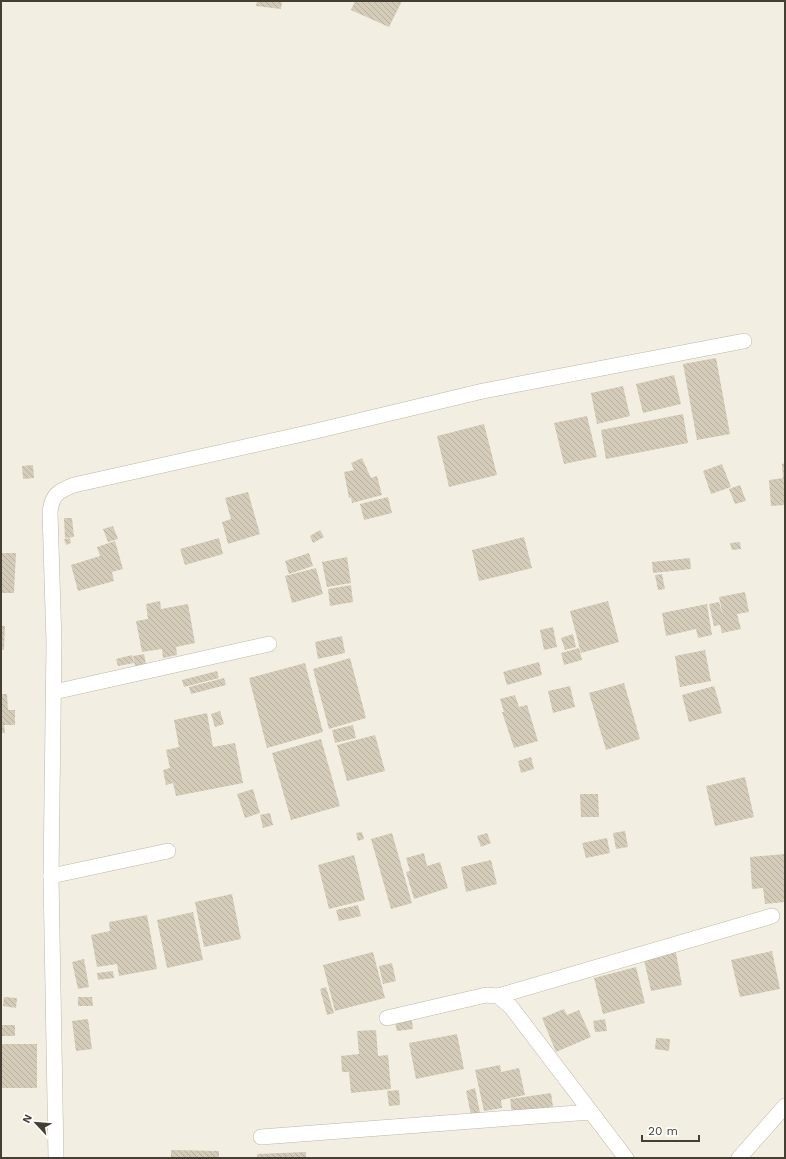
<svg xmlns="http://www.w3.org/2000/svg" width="786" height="1159" viewBox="0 0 786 1159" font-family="'Work Sans',sans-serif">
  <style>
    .building { fill: url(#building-back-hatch) }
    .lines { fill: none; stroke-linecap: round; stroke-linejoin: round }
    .minor-casing { stroke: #beb7a5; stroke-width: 16 }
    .minor { stroke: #fff; stroke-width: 15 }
  </style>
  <defs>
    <pattern id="building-back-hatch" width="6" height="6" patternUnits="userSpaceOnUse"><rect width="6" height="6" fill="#d4cbb8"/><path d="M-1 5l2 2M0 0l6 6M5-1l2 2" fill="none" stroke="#b7af9f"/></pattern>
  </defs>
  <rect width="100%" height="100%" fill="#f2efe2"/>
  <g class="building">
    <path d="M257 1H282L281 9 256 6Z"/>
    <path d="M355 1H402L389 27 351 10Z"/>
    <path d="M716 358 730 434 697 440 683 364Z"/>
    <path d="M674 375 681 404 643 413 636 384Z"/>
    <path d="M623 386 630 416 597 424 591 393Z"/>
    <path d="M683 414 688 443 606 459 601 430Z"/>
    <path d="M587 416 597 457 564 464 554 423Z"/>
    <path d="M484 424 497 475 449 487 437 436Z"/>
    <path d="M362 458 371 478 377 476 382 495 352 503 351 497 349 498 344 472 354 470 351 463Z"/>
    <path d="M785 463V505L771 506 769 480 783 478 782 464Z"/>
    <path d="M722 464 731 487 711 494 703 471Z"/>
    <path d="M33 465 34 478 23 479 22 466Z"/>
    <path d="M740 485 746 501 735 504 729 489Z"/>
    <path d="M248 492 260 534 228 544 222 522 231 519 225 498Z"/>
    <path d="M388 497 392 513 364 520 360 504Z"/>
    <path d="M64 518H72L74 537 65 538Z"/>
    <path d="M113 526 118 539 108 542 103 529Z"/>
    <path d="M320 530 324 537 313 543 310 536Z"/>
    <path d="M524 537 532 568 479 581 472 550Z"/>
    <path d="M70 538 71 543 66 545 64 539Z"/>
    <path d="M219 538 223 554 185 565 180 549Z"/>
    <path d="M115 541 123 569 112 572 114 581 78 591 71 565 100 556 97 547Z"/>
    <path d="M740 542 741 549 732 550 730 543Z"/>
    <path d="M1 553H16L14 593H1Z"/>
    <path d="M309 553 313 566 289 574 285 561Z"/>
    <path d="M347 557 351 583 327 587 322 562Z"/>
    <path d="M690 558 691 569 653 573 652 562Z"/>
    <path d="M316 568 323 594 292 603 285 576Z"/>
    <path d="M662 574 665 589 658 590 655 575Z"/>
    <path d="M351 585 353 602 330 606 328 589Z"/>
    <path d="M745 592 749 612 737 614 741 629 722 633 720 625 714 626 709 604 719 602 723 616 719 597Z"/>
    <path d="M160 601 161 609 188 604 195 643 176 647 177 655 163 658 162 649 142 652 136 621 148 619 146 604Z"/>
    <path d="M608 601 619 642 581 653 570 611Z"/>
    <path d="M707 604 712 635 698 638 696 629 666 636 662 613Z"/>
    <path d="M1 626H5L4 650H1Z"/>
    <path d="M553 627 557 647 544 650 540 630Z"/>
    <path d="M573 634 576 647 565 650 561 638Z"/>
    <path d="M342 636 345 653 318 659 315 642Z"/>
    <path d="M579 648 582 660 564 665 561 653Z"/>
    <path d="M705 650 711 681 680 687 675 656Z"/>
    <path d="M144 654 146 664 135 666 133 656Z"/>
    <path d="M132 655 134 663 118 666 116 659Z"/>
    <path d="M350 658 366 718 329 729 313 669Z"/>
    <path d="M539 662 542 675 507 685 503 672Z"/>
    <path d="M305 663 323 732 267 748 249 678Z"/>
    <path d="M217 671 219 678 184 687 182 680Z"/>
    <path d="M224 678 226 685 191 694 189 687Z"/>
    <path d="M624 683 640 739 606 750 589 693Z"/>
    <path d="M570 686 575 707 553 713 548 691Z"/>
    <path d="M714 686 722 713 689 722 682 695Z"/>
    <path d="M1 694H7L8 710H15V725H4L5 733H1Z"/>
    <path d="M515 695 519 707 527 705 538 741 514 748 502 712H504L500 699Z"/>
    <path d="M220 711 224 724 215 727 211 714Z"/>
    <path d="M207 713 213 747 235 743 243 783 176 796 173 783 166 785 163 770 170 768 166 750 179 747 174 720Z"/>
    <path d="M353 725 356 738 335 743 332 730Z"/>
    <path d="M375 735 385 771 347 781 337 745Z"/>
    <path d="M321 739 340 806 291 820 272 753Z"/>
    <path d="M531 757 534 769 521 773 518 761Z"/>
    <path d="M745 777 754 817 715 826 706 786Z"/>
    <path d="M253 789 260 813 245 818 237 794Z"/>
    <path d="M580 794H598L599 817H581Z"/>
    <path d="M270 813 273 825 263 828 260 815Z"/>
    <path d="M625 831 628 847 616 849 613 833Z"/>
    <path d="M362 832 364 839 358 841 356 833Z"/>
    <path d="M392 833 412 903 391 909 371 839Z"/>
    <path d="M487 833 491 843 481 847 477 836Z"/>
    <path d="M607 838 610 853 586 858 582 843Z"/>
    <path d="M424 853 427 866 440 862 448 888 414 899 406 872 410 871 406 858Z"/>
    <path d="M785 854V902L765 904 763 888 752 889 750 857Z"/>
    <path d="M354 855 365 900 329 909 318 865Z"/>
    <path d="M491 860 497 884 466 892 461 867Z"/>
    <path d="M232 894 241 939 204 947 195 902Z"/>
    <path d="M358 905 361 916 339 921 336 910Z"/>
    <path d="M193 912 203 960 167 968 157 920Z"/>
    <path d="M147 915 157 969 119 976 117 964 97 967 91 935 110 931 109 922Z"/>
    <path d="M675 948 682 985 651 991 643 955Z"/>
    <path d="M772 951 780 989 740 997 731 960Z"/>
    <path d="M373 952 385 998 335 1011 323 965Z"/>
    <path d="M84 959 89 987 78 989 72 962Z"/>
    <path d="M392 963 396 981 383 984 379 966Z"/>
    <path d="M636 967 645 1003 603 1014 594 978Z"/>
    <path d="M113 971 114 978 98 980 97 973Z"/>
    <path d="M326 987 334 1013 327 1015 320 989Z"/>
    <path d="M4 997 17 998 16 1008 3 1006Z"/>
    <path d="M78 997H92L93 1006H78Z"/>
    <path d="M564 1009 567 1015 579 1010 591 1037 556 1052 542 1018Z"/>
    <path d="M88 1019 92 1049 76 1051 72 1021Z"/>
    <path d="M605 1019 607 1031 595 1032 593 1021Z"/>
    <path d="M412 1020 413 1029 397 1031 395 1022Z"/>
    <rect x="1" y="1025" width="14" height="11"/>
    <path d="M376 1030 378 1056 388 1055 391 1089 351 1093 349 1072H342L341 1056 359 1054 357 1031Z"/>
    <path d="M457 1034 464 1069 416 1079 409 1043Z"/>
    <path d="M656 1038 670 1039 669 1051 655 1049Z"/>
    <rect x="1" y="1044" width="36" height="44"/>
    <path d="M500 1065 501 1072 519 1068 525 1095 501 1100 502 1108 484 1111 475 1070Z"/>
    <path d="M475 1088 480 1113 471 1115 466 1091Z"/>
    <path d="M399 1090 400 1105 389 1106 387 1091Z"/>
    <path d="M551 1093 553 1107 512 1114 510 1099Z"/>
    <path d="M171 1150 219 1151V1158H171Z"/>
    <path d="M306 1152V1158H257V1154Z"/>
  </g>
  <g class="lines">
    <g class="minor-casing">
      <g id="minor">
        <path d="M54 692 269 644"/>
        <path d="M51 876 168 851"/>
        <path d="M498 996 772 916"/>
        <path d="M387 1018 486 995 498 996 511 1007 626 1158"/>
        <path d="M261 1137 591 1112"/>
        <path d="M56 1158 51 876 54 643 50 512C52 495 58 491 74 485L316 431 483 391 744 341"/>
        <path d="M739 1158 785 1106"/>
      </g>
    </g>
    <use href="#minor" class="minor"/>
  </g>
  <rect width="786" height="1159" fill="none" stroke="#443e33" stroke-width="4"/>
  <g transform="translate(36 1123) rotate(296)" stroke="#ffffff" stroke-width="3" paint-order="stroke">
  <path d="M0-3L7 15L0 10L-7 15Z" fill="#443e33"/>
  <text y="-6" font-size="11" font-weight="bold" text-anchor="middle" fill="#443e33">N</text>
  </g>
  <path d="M642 1135v6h57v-6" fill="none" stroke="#443e33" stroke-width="2"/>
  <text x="648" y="1135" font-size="12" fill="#443e33" stroke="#ffffff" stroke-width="3" paint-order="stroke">20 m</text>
</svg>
